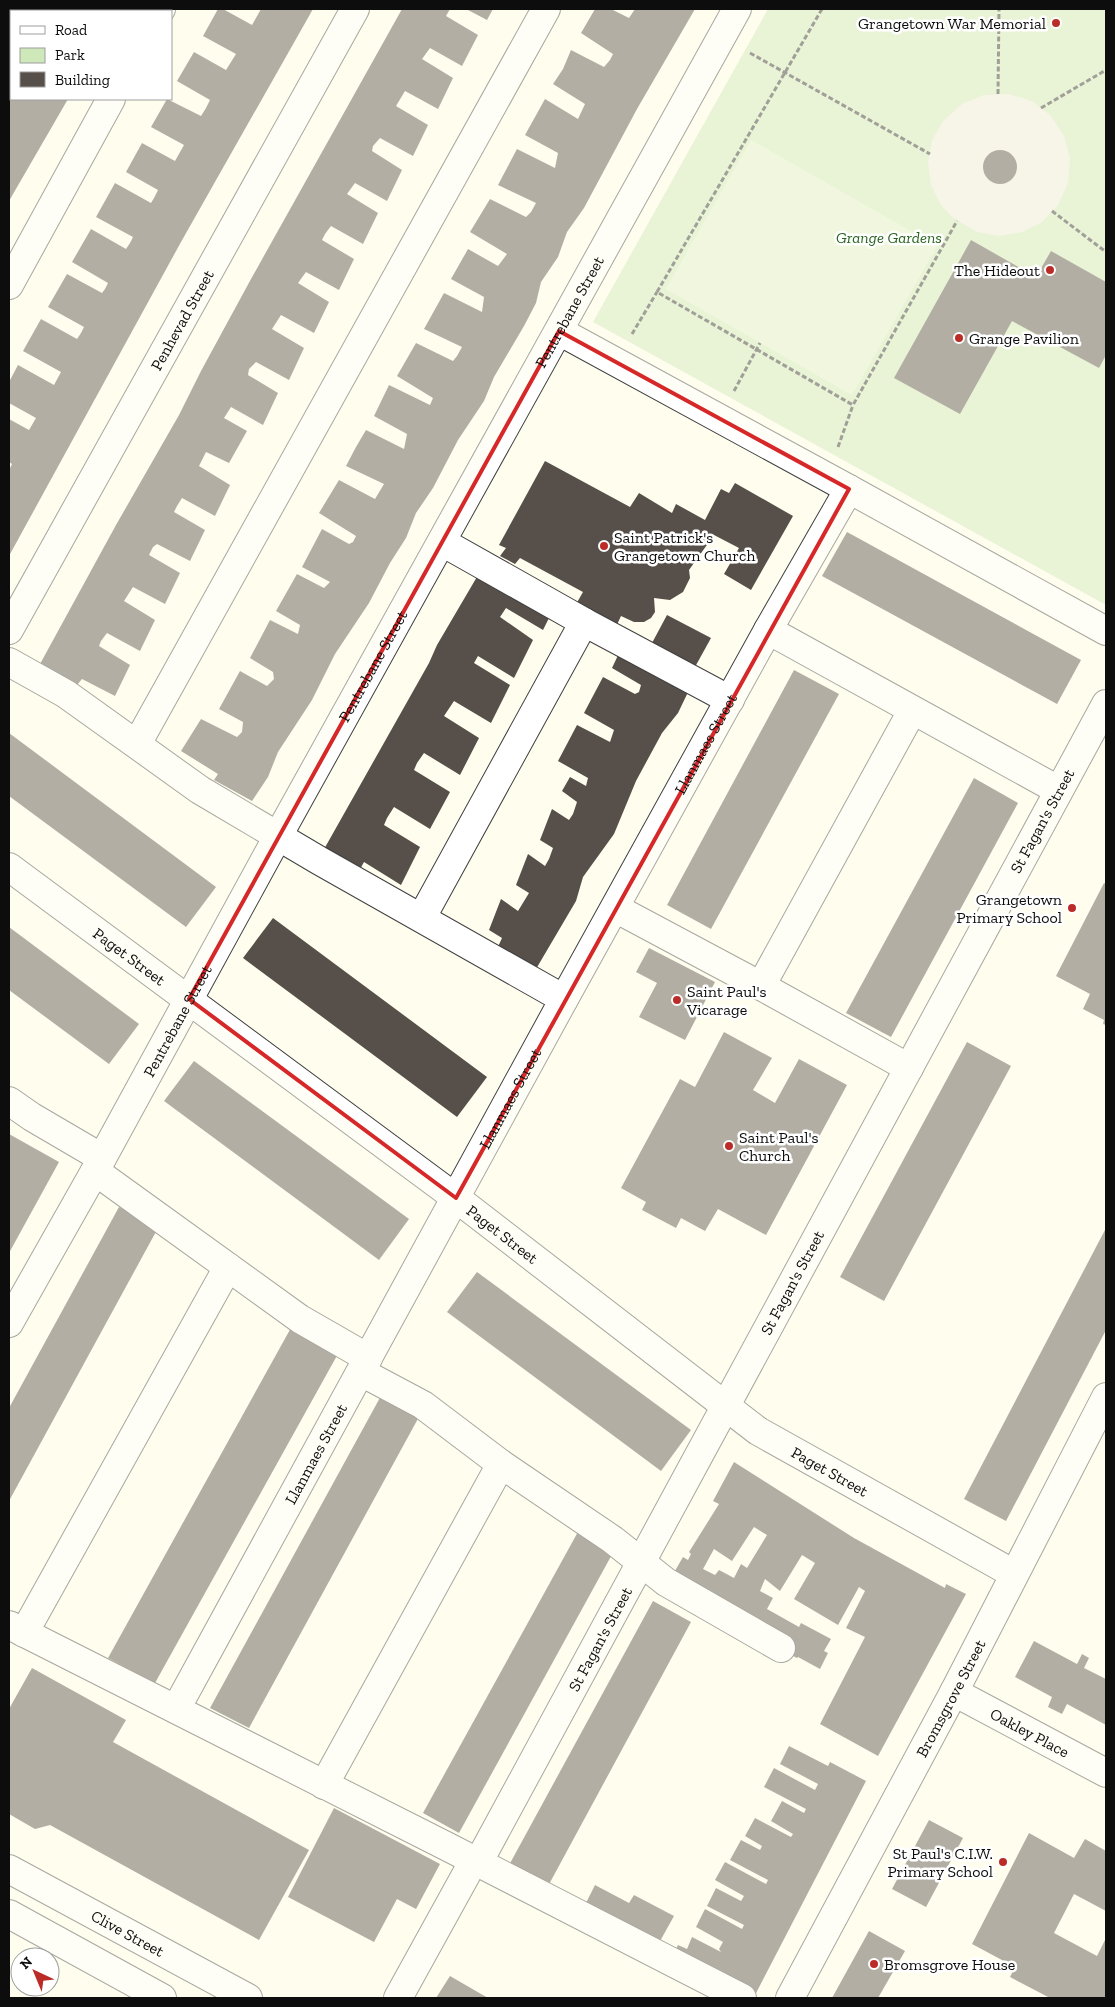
<svg xmlns="http://www.w3.org/2000/svg" width="1115" height="2007" viewBox="0 0 1115 2007" font-family="'Zilla Slab',serif">
  <style>
    .green { fill: #cee8b9 }
    .pitch { fill: #e0f0ca }
    .plaza { fill: #eeebde; fill-rule: evenodd }
    .building { fill: #564f4a; fill-rule: evenodd }
    .lines { fill: none; stroke-linecap: round; stroke-linejoin: round }
    .minor-casing { stroke: #404040; stroke-width: 30 }
    .path { stroke: #2f2f2f; stroke-width: 3; stroke-dasharray: 5 2.5; stroke-linecap: butt }
    .minor { stroke: #fff; stroke-width: 28 }
    .marked { fill: none; stroke: #d62828; stroke-width: 4; stroke-linejoin: round }
    .poi-dot { fill: #bb2c28; stroke: #fff; stroke-width: 2 }
    .labels { text-anchor: middle; stroke-width: 5; stroke-linejoin: round; paint-order: stroke }
    .poi-label { font-size: 16px; fill: #0d0d0d; stroke: #fff; text-anchor: start }
    .park-label { font-size: 16px; font-style: italic; fill: #29641f; stroke: #fff }
    .street-label { font-size: 16px; fill: #0d0d0d; stroke: #fff }
  </style>
  <rect width="100%" height="100%" fill="#fffdee"/>
  <path class="green" d="M768 9H1106V605L593 322Z"/>
  <path class="pitch" d="M751 140 937 246 852 395 666 289Z"/>
  <path class="plaza" d="M1008 94 1032 101 1051 116 1064 136 1070 159 1068 183 1058 205 1042 222 1022 232 999 236 977 232 952 217 941 205 931 185 928 162 932 140 944 120 962 104 984 95ZM997 151 1008 152 1015 159 1017 164V169L1013 179 1004 184 992 182 985 174 984 168 987 157Z"/>
  <g class="building">
    <path d="M44 9H87L89 11H42Z"/>
    <path d="M218 9H223L252 25 261 9H313L181 242 9 556V470L12 464 9 462V419L29 430 36 418 9 403V382L18 365 54 385 61 372 23 351 41 319 77 339 81 333 84 327 48 307 67 274 102 293 105 289 108 283 72 262 91 229 126 249 130 243 133 237 96 217 115 183 151 203 154 198 158 190 126 172 142 143 175 161 184 145 151 127 167 99 201 116 206 108 210 100 177 81 194 52 226 70 236 54 203 36Z"/>
    <path d="M402 9H450L446 16 478 35 462 66 430 48 422 59 453 78 438 109 405 91 396 106 428 125 413 156 380 138 373 146 372 151 402 170 387 201 355 183 347 194 378 213 363 244 331 226 325 234 322 240 354 259 339 290 306 272 298 283 329 302 314 333 281 315 272 329 304 348 289 380 256 362 249 369 248 375 278 393 263 425 231 407 224 418 247 431 229 463 206 452 199 466 230 485 215 516 182 498 177 506 174 512 205 530 190 561 157 544 153 547 149 555 180 573 165 604 133 587 124 601 155 620 140 651 107 633 101 641 99 646 130 665 115 696 82 679 77 685 40 664 116 525 179 415 201 371 251 279Z"/>
    <path d="M466 9H493L487 20Z"/>
    <path d="M595 9H611L629 18 635 9H695L637 109 584 208 567 232 558 257 541 282 536 303 524 326 494 377 484 401 458 440 433 488 416 513 406 538 390 563 369 603 335 654 312 700 278 752 268 777 252 801 214 780 218 774 181 751 201 719 237 737 242 732 243 722 219 709 240 671 267 686 274 679 273 672 250 658 270 620 298 634 300 625 276 611 297 574 324 588 330 582 302 567 322 529 349 544 353 542 356 536 319 513 339 480 375 499 384 484 346 466 356 447 366 430 404 449 407 434 374 416 389 385 430 405 433 398 397 376 416 343 453 361 457 356 462 347 424 329 444 293 482 312 484 297 451 279 468 249 498 266 507 254 470 232 490 199 526 217 531 212 536 203 498 185 517 149 555 168 558 153 525 135 545 99 578 119 585 104 553 84 563 69 571 50 604 67 610 60 613 54 581 33Z"/>
    <path d="M11 65V99H68L9 201V70Z"/>
    <circle cx="1000" cy="167" r="17"/>
    <path d="M971 240 1036 277 1051 251 1106 282V355L1099 368 1012 321 960 414 894 378Z"/>
    <path d="M545 461 630 507 639 493 672 513 676 504 705 520 721 489 729 493 735 483 793 516 751 590 724 574 739 548 714 535 689 570 690 578 683 592 670 600 654 598 655 612 651 618 644 622H634L621 616 615 629 575 606 583 592 520 558 515 564 500 556 506 548 499 545Z"/>
    <path d="M847 532 1081 660 1057 704 822 576Z"/>
    <path d="M481 570 553 610 543 630 506 608 500 617 533 640 514 678 478 656 474 663 510 685 491 723 454 701 444 716 479 738 460 775 424 753 417 763 414 770 450 792 430 829 394 807 387 818 384 825 420 847 401 885 364 862 359 871 323 851 429 663 437 645Z"/>
    <path d="M667 615 711 638 695 667 652 643Z"/>
    <path d="M621 649 690 688 678 713 662 733 636 781 614 834 583 877 576 901 536 969 497 949 502 938 489 930 501 899 518 911 529 893 516 885 528 854 545 866 549 859 553 848 540 840 552 809 569 820 573 814 577 802 562 791 570 777 586 786 588 778 558 761 577 725 610 742 614 730 584 713 603 677 635 694 639 692 641 685 612 668Z"/>
    <path d="M794 670 839 694 711 929 667 905Z"/>
    <path d="M9 733 216 887 186 927 9 796Z"/>
    <path d="M974 778 1018 803 891 1037 846 1013Z"/>
    <path d="M1104 883 1106 884V1025L1103 1024 1104 1020 1083 1009 1090 994 1056 976Z"/>
    <path d="M273 918 487 1077 457 1117 243 958Z"/>
    <path d="M9 927 139 1024 109 1064 9 990Z"/>
    <path d="M649 948 715 982 685 1040 639 1017 657 983 636 972Z"/>
    <path d="M724 1032 772 1058 753 1090 775 1103 799 1059 847 1085 766 1235 718 1209 705 1231 681 1218 676 1228 642 1210 646 1202 621 1188 680 1079 695 1087Z"/>
    <path d="M967 1042 1011 1066 884 1301 840 1277Z"/>
    <path d="M194 1061 409 1219 379 1260 164 1101Z"/>
    <path d="M9 1134 59 1162 9 1253Z"/>
    <path d="M119 1207 158 1228 9 1501V1408Z"/>
    <path d="M1106 1228V1330L1006 1521 964 1499Z"/>
    <path d="M477 1272 691 1430 661 1471 447 1312Z"/>
    <path d="M292 1326 339 1352 155 1683 108 1658Z"/>
    <path d="M382 1394 420 1415 249 1728 210 1708Z"/>
    <path d="M734 1462 854 1538 945 1588 946 1584 966 1594 878 1756 820 1724 865 1637 846 1628 865 1591 859 1587 838 1625 794 1599 815 1563 802 1555 780 1591 765 1579 760 1591 773 1598 767 1609 799 1627 801 1623 831 1639 824 1651 828 1653 820 1669 798 1657 797 1658 791 1655 672 1576 683 1557 688 1560 691 1554 689 1552 719 1504 713 1501ZM754 1527 767 1535 747 1568 741 1564 734 1578 719 1570 715 1575 703 1569 714 1549 732 1561Z"/>
    <path d="M579 1530 615 1549 459 1833 423 1813Z"/>
    <path d="M653 1601 691 1622 547 1888 508 1867Z"/>
    <path d="M1034 1641 1077 1664 1082 1654 1089 1658 1084 1668 1106 1679V1725L1067 1704 1062 1714 1048 1707 1052 1697 1015 1677Z"/>
    <path d="M32 1668 126 1720 113 1742 309 1850 259 1940 50 1825 35 1829 9 1814V1709Z"/>
    <path d="M789 1746 828 1766 830 1762 866 1781 755 1995 674 1953 678 1945 687 1949 692 1937 721 1952 719 1949 723 1942 696 1927 705 1909 742 1929 744 1925 707 1906 716 1888 741 1901 744 1896 715 1880 725 1862 766 1884 768 1880 730 1860 741 1840 760 1850 762 1846 745 1836 755 1818 791 1837 793 1834 771 1821 782 1801 804 1813 806 1809 764 1787 774 1768 815 1790 818 1784 780 1764Z"/>
    <path d="M334 1808 440 1864 416 1909 397 1899 374 1942 288 1897Z"/>
    <path d="M929 1820 963 1838 926 1907 892 1889Z"/>
    <path d="M1029 1833 1074 1858 1085 1839 1106 1851V1911L1074 1894 1054 1933 1097 1956 1106 1938V1998H1050L1010 1977 1015 1967 972 1944Z"/>
    <path d="M595 1885 629 1903 634 1895 674 1916 659 1943 584 1907Z"/>
    <path d="M869 1931 905 1951 878 1998H832Z"/>
    <path d="M450 1976 488 1998H436Z"/>
  </g>
  <g class="lines">
    <g class="minor-casing">
      <g id="minor">
        <path d="M159 11 161 9"/>
        <path d="M9 285 111 99"/>
        <path d="M559 331 849 489 1106 631"/>
        <path d="M442 542 584 622 730 700"/>
        <path id="s1" d="M9 630 355 9"/>
        <path d="M768 630 1058 790"/>
        <path d="M9 662 66 694 200 790 320 861 564 999"/>
        <path d="M137 744 546 9"/>
        <path id="s2" d="M9 867 456 1198 758 1431 1014 1574"/>
        <path d="M615 908 761 986 909 1068"/>
        <path d="M422 917 584 622"/>
        <path d="M761 986 912 711"/>
        <path d="M9 1101 32 1117 102 1158"/>
        <path d="M95 1171 300 1319 368 1358"/>
        <path id="s3" d="M9 1323 95 1171 278 836 737 9"/>
        <path d="M361 1372 423 1405 501 1464 613 1540 666 1582 781 1648"/>
        <path d="M9 1625 448 1847 742 1998"/>
        <path d="M24 1633 228 1267"/>
        <path id="s4" d="M954 1692 1106 1773"/>
        <path id="s5" d="M176 1709 564 999 768 630 849 489"/>
        <path d="M324 1785 501 1464"/>
        <path id="s6" d="M478 1863C689 1477 894 1088 1106 704"/>
        <path id="s7" d="M9 1869 248 1998"/>
        <path d="M9 1914 162 1998"/>
        <path d="M398 1998 467 1873"/>
        <path id="s8" d="M790 1998 954 1692 1106 1397"/>
      </g>
    </g>
    <g class="path">
      <path d="M822 9 657 292 853 405 957 221"/>
      <path d="M750 53 930 154"/>
      <path d="M998 94 999 9"/>
      <path d="M1041 108 1106 70"/>
      <path d="M1052 211 1106 252"/>
      <path d="M632 334 657 292"/>
      <path d="M734 391 760 343"/>
      <path d="M838 447 853 405"/>
    </g>
    <use href="#minor" class="minor"/>
  </g>
  <path d="M0 0H1115V2007H0ZM559 331 849 489 456 1198 189 999Z" fill="#fffdee" fill-opacity=".55" fill-rule="evenodd"/>
  <path class="marked" d="M559 331 849 489 456 1198 189 999Z"/>
  <g class="poi-dot">
    <circle cx="1056" cy="23" r="5"/>
    <circle cx="1050" cy="270" r="5"/>
    <circle cx="959" cy="338" r="5"/>
    <circle cx="604" cy="546" r="5"/>
    <circle cx="1072" cy="908" r="5"/>
    <circle cx="677" cy="1000" r="5"/>
    <circle cx="729" cy="1146" r="5"/>
    <circle cx="1003" cy="1862" r="5"/>
    <circle cx="874" cy="1964" r="5"/>
  </g>
  <g class="labels">
    <g class="poi-label">
      <text x="1046" y="29" text-anchor="end">Grangetown War Memorial</text>
      <text x="1040" y="276" text-anchor="end">The Hideout</text>
      <text x="969" y="344">Grange Pavilion</text>
      <text x="614" y="543">Saint Patrick's<tspan x="614" dy="18">Grangetown Church</tspan></text>
      <text x="1062" y="905" text-anchor="end">Grangetown<tspan x="1062" dy="18">Primary School</tspan></text>
      <text x="687" y="997">Saint Paul's<tspan x="687" dy="18">Vicarage</tspan></text>
      <text x="739" y="1143">Saint Paul's<tspan x="739" dy="18">Church</tspan></text>
      <text x="993" y="1859" text-anchor="end">St Paul's C.I.W.<tspan x="993" dy="18">Primary School</tspan></text>
      <text x="884" y="1970">Bromsgrove House</text>
    </g>
    <g class="park-label">
      <text x="889" y="243">Grange Gardens</text>
    </g>
    <g class="street-label">
      <text dy="6" stroke="none"><textPath href="#s3" startOffset="1156">Pentrebane Street</textPath></text>
      <text dy="6" stroke="none"><textPath href="#s1" startOffset="355">Penhevad Street</textPath></text>
      <text dy="6" stroke="none"><textPath href="#s3" startOffset="751">Pentrebane Street</textPath></text>
      <text dy="6" stroke="none"><textPath href="#s5" startOffset="1101">Llanmaes Street</textPath></text>
      <text dy="6" stroke="none"><textPath href="#s6" startOffset="1185">St Fagan's Street</textPath></text>
      <text dy="6" stroke="none"><textPath href="#s2" startOffset="150">Paget Street</textPath></text>
      <text dy="6" stroke="none"><textPath href="#s3" startOffset="346">Pentrebane Street</textPath></text>
      <text dy="6" stroke="none"><textPath href="#s5" startOffset="696">Llanmaes Street</textPath></text>
      <text dy="6" stroke="none"><textPath href="#s2" startOffset="615">Paget Street</textPath></text>
      <text dy="6" stroke="none"><textPath href="#s6" startOffset="660">St Fagan's Street</textPath></text>
      <text dy="6" stroke="none"><textPath href="#s5" startOffset="291">Llanmaes Street</textPath></text>
      <text dy="6" stroke="none"><textPath href="#s2" startOffset="1020">Paget Street</textPath></text>
      <text dy="6" stroke="none"><textPath href="#s6" startOffset="255">St Fagan's Street</textPath></text>
      <text dy="6" stroke="none"><textPath href="#s8" startOffset="340">Bromsgrove Street</textPath></text>
      <text dy="6" stroke="none"><textPath href="#s4" startOffset="86">Oakley Place</textPath></text>
      <text dy="6" stroke="none"><textPath href="#s7" startOffset="135">Clive Street</textPath></text>
    </g>
  </g>
  <rect width="1115" height="2007" fill="none" stroke="#0d0d0d" stroke-width="20"/>
  <rect x="10" y="10" width="162" height="90" fill="#ffffff" stroke="#9e9e9e"/>
  <rect x="20" y="26" width="25" height="8" fill="#ffffff" stroke="#9e9e9e"/>
  <text x="55" y="35" font-size="15" fill="#0d0d0d">Road</text>
  <rect x="20" y="48" width="25" height="15" fill="#cee8b9" stroke="#9e9e9e"/>
  <text x="55" y="60" font-size="15" fill="#0d0d0d">Park</text>
  <rect x="20" y="72" width="25" height="15" fill="#564f4a" stroke="#9e9e9e"/>
  <text x="55" y="85" font-size="15" fill="#0d0d0d">Building</text>
  <g transform="translate(35 1972) rotate(316)"><circle r="24" fill="#ffffff" stroke="#9e9e9e"/>
  <path d="M0-4L9 19L0 12L-9 19Z" fill="#bb2c28"/>
  <text y="-8" font-size="14" font-weight="bold" text-anchor="middle" fill="#0d0d0d">N</text>
  </g>
</svg>
